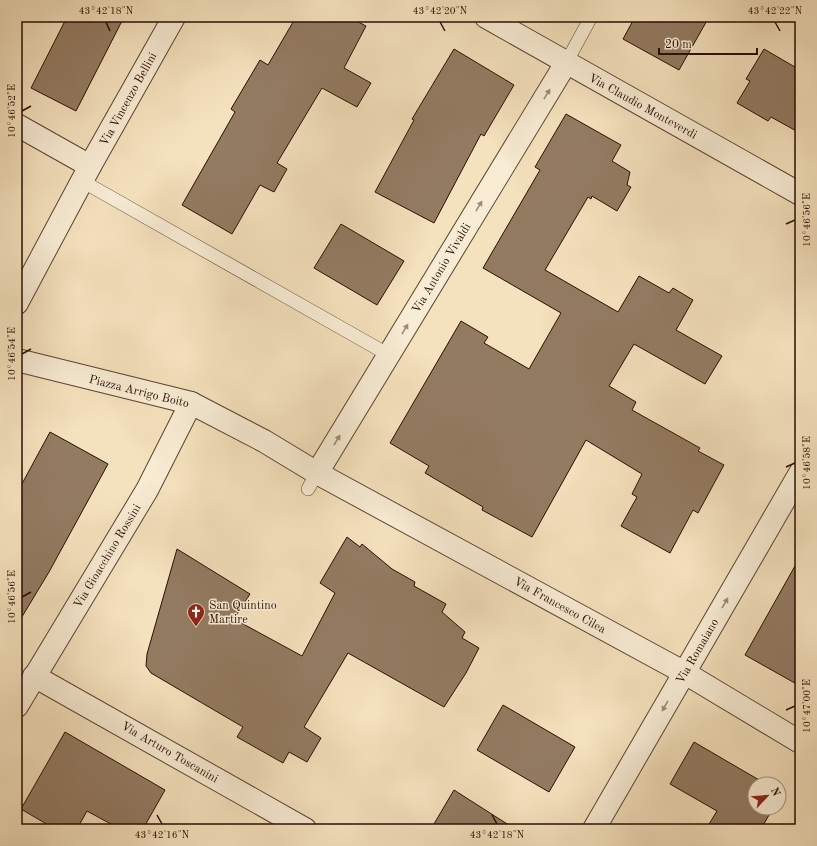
<svg xmlns="http://www.w3.org/2000/svg" width="817" height="846" viewBox="0 0 817 846" font-family="'Old Standard TT',serif">
  <style>
    .building { fill: #937b62; stroke: #290d00 }
    .lines { fill: none; stroke-linecap: round; stroke-linejoin: round }
    .service-casing { stroke: #5c422f; stroke-width: 14 }
    .minor-casing { stroke: #5c422f; stroke-width: 24 }
    .service { stroke: #f8ecd4; stroke-width: 13 }
    .minor { stroke: #f8ecd4; stroke-width: 22 }
    .oneway { fill: #9b8875 }
    .ticks { fill: none; stroke: #290d00; stroke-width: 1.5 }
    .labels { text-anchor: middle; stroke-width: 3; stroke-linejoin: round; paint-order: stroke }
    .street-label { font-size: 12px; fill: #290d00; stroke: #f8ecd4 }
    .poi-label { font-size: 12px; fill: #290d00; stroke: #f8ecd4; text-anchor: start }
    .neatline { fill: none; stroke: #290d00; stroke-width: 1.5 }
    .ticks-label { font-size: 10px; text-anchor: middle; fill: #290d00 }
  </style>
  <rect width="100%" height="100%" fill="#f4e1bd"/>
  <filter id="stains"><feTurbulence type="fractalNoise" baseFrequency=".005" numOctaves="4"/><feColorMatrix values="0 0 0 0 .2 0 0 0 0 .09 0 0 0 0 .02 0 0 0 .5 -.17"/></filter>
  <radialGradient id="worn" r=".72"><stop offset=".6" stop-color="#630" stop-opacity="0"/><stop offset="1" stop-color="#630" stop-opacity=".3"/></radialGradient>
  <g class="building">
    <path d="M67 17H124L76 111 31 88Z"/>
    <path d="M296 17H349L366 26 344 68 371 83 357 107 322 88 277 163 287 169 274 192 260 185 232 234 182 205 235 112 231 109 260 60 268 65Z"/>
    <path d="M635 17H709L679 70 623 39Z"/>
    <path d="M454 49 514 85 484 136 481 134 434 223 375 192 414 120 412 119Z"/>
    <path d="M764 49 800 70V133L771 117 768 121 737 103 750 81 746 79Z"/>
    <path d="M566 114 621 145 612 161 630 172 627 185 631 187 617 211 592 196 591 199 588 197 545 270 618 312 639 276 669 293 673 288 693 300 676 330 722 356 705 384 634 344 609 386 636 402 632 410 700 448 698 451 724 465 698 513 693 510 670 553 621 526 637 497 632 494 642 474 586 440 532 537 482 510 483 507 425 473 429 466 390 443 461 321 488 337 484 343 529 369 561 313 483 268 540 170 535 167Z"/>
    <path d="M341 224 404 261 377 305 314 268Z"/>
    <path d="M50 432 108 464 49 572 17 625V493Z"/>
    <path d="M347 537 360 547 362 544 392 569 415 582 414 586 446 604 442 612 465 632 462 638 479 648 466 673 444 707 348 653 304 727 321 738 307 762 289 752 283 763 237 737 243 727 151 673 146 666 147 654 177 549 250 594 234 619 302 656 335 593 320 583Z"/>
    <path d="M800 557V686L745 655Z"/>
    <path d="M503 705 575 747 549 792 477 750Z"/>
    <path d="M65 732 165 790 143 829H120L87 811 77 829H55L21 809Z"/>
    <path d="M694 742 766 784H755V808H773L761 829H706L717 811 670 784Z"/>
    <path d="M454 790 515 829H431Z"/>
  </g>
  <g class="lines">
    <g class="service-casing">
      <g id="service">
        <path d="M566 63 591 17"/>
        <path d="M82 181 389 355"/>
        <path d="M308 489 317 473"/>
      </g>
    </g>
    <g class="minor-casing">
      <g id="minor">
        <path d="M486 17 800 194"/>
        <path d="M17 125 90 166"/>
        <path d="M17 303 90 166 174 17"/>
        <path d="M17 360 191 403 264 441 317 473 685 673 800 742"/>
        <path d="M317 473 566 63"/>
        <path d="M34 676 305 829"/>
        <path d="M17 706 147 490 191 403"/>
        <path d="M594 829 800 473"/>
      </g>
    </g>
    <use href="#service" class="service"/>
    <use href="#minor" class="minor"/>
  </g>
  <defs><path id="oneway-solid" d="M-6-.8H1V-3.2L6.5 0L1 3.2V.8H-6Z"/></defs>
  <g class="oneway">
    <use href="#oneway-solid" transform="translate(547 94) rotate(-59)"/>
    <use href="#oneway-solid" transform="translate(479 206) rotate(-59)"/>
    <use href="#oneway-solid" transform="translate(405 329) rotate(-59)"/>
    <use href="#oneway-solid" transform="translate(337 440) rotate(-59)"/>
    <use href="#oneway-solid" transform="translate(725 603) rotate(-60)"/>
    <use href="#oneway-solid" transform="translate(665 706) rotate(120)"/>
  </g>
  <path class="ticks" d="M106 22 110 31M440 22 445 31M775 22 780 31M22 111 31 106M786 224 795 220M22 354 31 349M786 467 795 463M22 597 31 592M786 710 795 706M157 815 162 824M492 815 497 824"/>
  <defs>
    <g id="church-pin" transform="scale(0.9)"><path d="M0 17L-7.5 6A9.5 9.5 0 1 1 7.5 6Z" fill="#8f2418" stroke="#f8ecd4"/><path d="M-1.2-6h2.4v3.5h3.3v2.4h-3.3V6h-2.4V-.1h-3.3v-2.4h3.3Z" fill="#fff"/></g>
  </defs>
  <g fill-rule="evenodd">
    <use href="#church-pin" x="196" y="612"/>
  </g>
  <g class="labels">
    <g class="street-label">
      <text transform="translate(128 99) rotate(-61)" y="4">Via Vincenzo Bellini</text>
      <text transform="translate(643 106) rotate(29)" y="4">Via Claudio Monteverdi</text>
      <text transform="translate(441 268) rotate(-59)" y="4">Via Antonio Vivaldi</text>
      <text transform="translate(139 391) rotate(14)" y="4">Piazza Arrigo Boito</text>
      <text transform="translate(107 556) rotate(-59)" y="4">Via Gioacchino Rossini</text>
      <text transform="translate(560 605) rotate(29)" y="4">Via Francesco Cilea</text>
      <text transform="translate(697 651) rotate(-60)" y="4">Via Romaiano</text>
      <text transform="translate(170 752) rotate(30)" y="4">Via Arturo Toscanini</text>
    </g>
    <g class="poi-label">
      <text x="209" y="609">San Quintino<tspan x="209" dy="14">Martire</tspan></text>
    </g>
  </g>
  <rect width="817" height="846" fill="none" stroke="#f4e1bd" stroke-width="44"/>
  <g transform="translate(767 796) rotate(64)"><circle r="19" fill="#f8ecd4" stroke="#a5937f"/>
  <path d="M0-3L7 15L0 10L-7 15Z" fill="#8f2418"/>
  <text y="-6" font-size="11" font-weight="bold" text-anchor="middle" fill="#290d00">N</text>
  </g>
  <path d="M659 48v6h98v-6" fill="none" stroke="#290d00" stroke-width="2"/>
  <text x="665" y="48" font-size="12" fill="#290d00" stroke="#f8ecd4" stroke-width="3" paint-order="stroke">20 m</text>
  <rect x="22" y="22" width="773" height="802" class="neatline"/>
  <g class="ticks-label">
    <text x="106" y="14">43°42'18"N</text>
    <text x="440" y="14">43°42'20"N</text>
    <text x="775" y="14">43°42'22"N</text>
    <text transform="translate(11 111) rotate(-90)" y="4">10°46'52"E</text>
    <text transform="translate(806 220) rotate(-90)" y="4">10°46'56"E</text>
    <text transform="translate(11 354) rotate(-90)" y="4">10°46'54"E</text>
    <text transform="translate(806 463) rotate(-90)" y="4">10°46'58"E</text>
    <text transform="translate(11 597) rotate(-90)" y="4">10°46'56"E</text>
    <text transform="translate(806 706) rotate(-90)" y="4">10°47'00"E</text>
    <text x="162" y="838">43°42'16"N</text>
    <text x="497" y="838">43°42'18"N</text>
  </g>
  <rect width="100%" height="100%" filter="url(#stains)"/>
  <rect width="100%" height="100%" fill="url(#worn)"/>
</svg>
